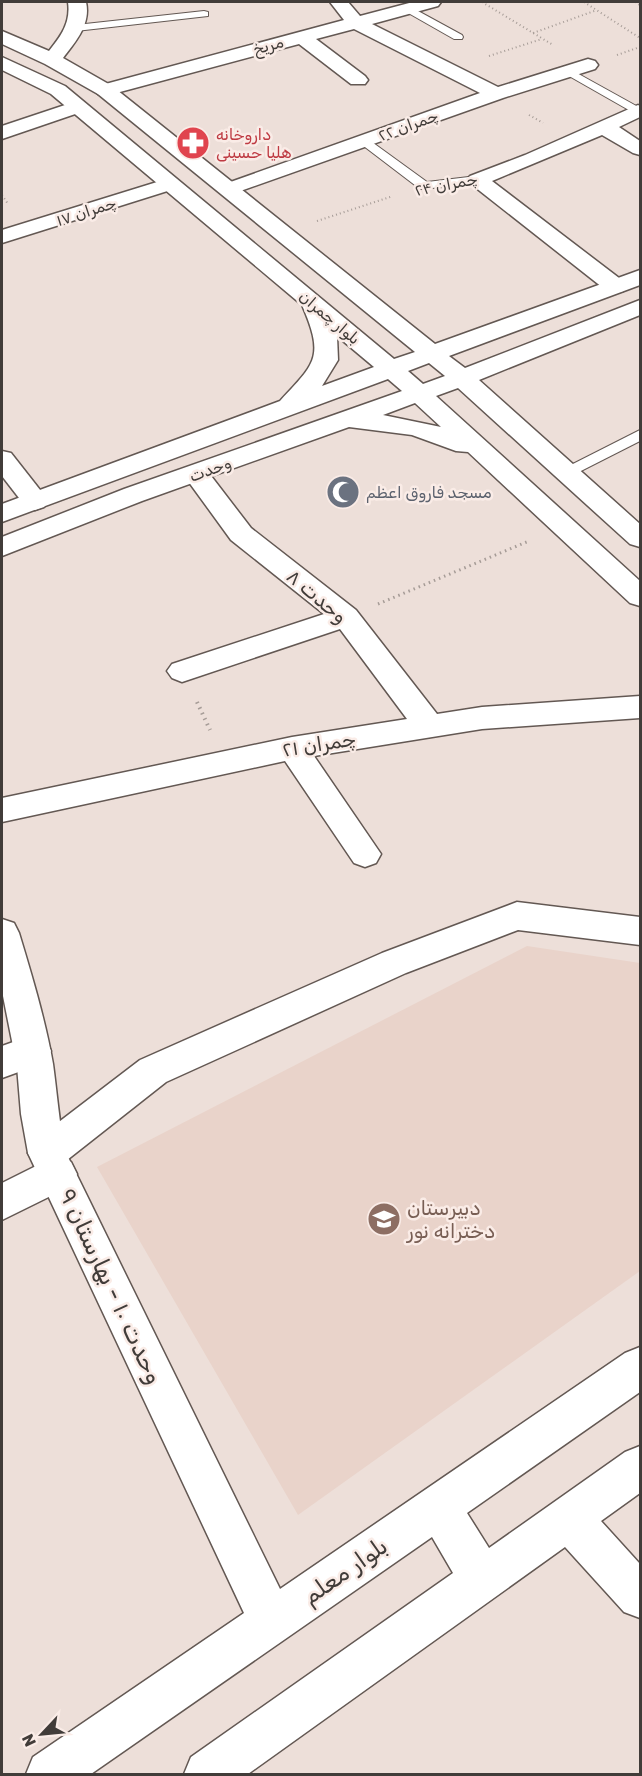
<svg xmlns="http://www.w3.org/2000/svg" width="642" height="1776" viewBox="0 0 642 1776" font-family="Rubik,'Noto Naskh Arabic',sans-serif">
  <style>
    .built { fill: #e9d3ca }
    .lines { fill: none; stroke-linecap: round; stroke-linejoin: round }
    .lane-casing { stroke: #635853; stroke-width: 2 }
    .street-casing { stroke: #635853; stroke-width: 3 }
    .secondary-casing { stroke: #635853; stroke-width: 3 }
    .path-far2 { stroke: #a69c97; stroke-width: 2; stroke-dasharray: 1 3; stroke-linecap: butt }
    .path-far1 { stroke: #a69c97; stroke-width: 3; stroke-dasharray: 1.5 4; stroke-linecap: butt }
    .path { stroke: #a69c97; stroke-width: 4; stroke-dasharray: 1.5 4.5; stroke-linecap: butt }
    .lane { fill: #fff; fill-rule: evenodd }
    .street { fill: #fff; fill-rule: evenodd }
    .secondary { fill: #fff; fill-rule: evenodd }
    .labels { text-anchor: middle; stroke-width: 5; stroke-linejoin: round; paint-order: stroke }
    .far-street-label { font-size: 16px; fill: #413c39; stroke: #faece7 }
    .far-health-label { font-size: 16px; fill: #be3a42; stroke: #faece7; text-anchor: start }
    .far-worship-label { font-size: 16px; fill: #5b616d; stroke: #faece7; text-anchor: start }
    .street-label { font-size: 20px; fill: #413c39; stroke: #faece7 }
    .education-label { font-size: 20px; fill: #785e54; stroke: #faece7; text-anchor: start }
    .near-street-label { font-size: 24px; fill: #413c39; stroke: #faece7 }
  </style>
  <rect width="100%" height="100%" fill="#eddfd9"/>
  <path class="built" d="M527 946 640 963V1271L298 1515 97 1167Z"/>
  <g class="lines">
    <g class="lane-casing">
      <g id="lane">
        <path d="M407 5 462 35 463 37 462 39H454L403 10V6Z"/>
        <path d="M204 11 208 12V16L76 31 71 28 76 25Z"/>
        <path d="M566 67 640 108V114L634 113 562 72 560 70Z"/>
        <path d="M365 137 427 182 477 176 483 180 477 184 420 189 361 144 359 141Z"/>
        <path d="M640 430V441L573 475 568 477 560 472 563 469Z"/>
      </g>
    </g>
    <g class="street-casing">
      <g id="street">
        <path d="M330 2H348L360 16 413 2H441L438 6 372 24 498 87 588 59 595 61 598 65 595 69 503 98 229 195 222 193 218 189 222 185 480 93 354 29 316 39 365 76 368 80 365 84H351L299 44 105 96 98 94 95 90 98 86 344 20Z"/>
        <path d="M77 101 84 103 87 107 84 111 2 139V126Z"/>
        <path d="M638 105 640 106V117L619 127 640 141V155L633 153 602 135 492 181 623 281 626 286 623 291 615 293 607 291 466 180 470 176 525 155Z"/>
        <path d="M170 178 177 180 181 184 177 188 2 243V230Z"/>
        <path d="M2 451 11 453 44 495 48 501 44 507 35 510 26 507 2 476Z"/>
        <path d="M196 466 205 468 251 528 356 610 437 714 482 707 640 696V718L482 729 314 756 381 854 376 863 365 867 354 863 285 761 2 822V798L292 737 407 719 340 629 182 682 172 678 167 671 172 664 324 614 231 540 183 474 187 468Z"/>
        <path d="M517 902 640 917V945L518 930 406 973 166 1082 67 1160 71 1162 77 1174 71 1186 2 1220V1183L36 1166 28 1153 34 1141 140 1060 382 953Z"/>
        <path d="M33 1035 46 1040 51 1051 46 1062 2 1078V1046Z"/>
      </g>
    </g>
    <g class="secondary-casing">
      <g id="secondary">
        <path d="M68 2H86C91 24 76 41 63 58L112 86 435 344 640 270V285L449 356 465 368 640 300V315L479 380 640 524V547L630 544 458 388 436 396 640 581V606L630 603 468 452 456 451 412 435 349 427 142 501 2 556V537L124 489 402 391 388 379 2 522V504L280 401C315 363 325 358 302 305L51 94 2 70V57L65 86 394 359 415 352 98 94 45 64 2 44V31L49 51C61 36 71 23 68 2ZM337 336 374 367 322 386 338 360ZM429 363 445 376 423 384 408 371ZM415 403 441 427 383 415Z"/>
        <path d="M2 919 14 923 19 933C32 976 45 1019 53 1064 57 1093 59 1122 65 1151L280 1589 625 1353 640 1347V1392L467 1513 489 1548 625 1452 640 1446V1493L601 1521 640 1564V1618L624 1612 565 1547 248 1774H184L191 1757 453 1573 432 1537 91 1774H26L33 1757 244 1613 28 1153 21 1114 17 1066 2 991Z"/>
      </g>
    </g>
    <g class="path-far2">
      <path d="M482 2 553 45"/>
      <path d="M584 2 640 38"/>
      <path d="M635 2 640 5"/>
      <path d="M533 33 597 10"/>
      <path d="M617 55 640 47"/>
      <path d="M489 56 542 39"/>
      <path d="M529 115 543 123"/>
      <path d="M2 195 8 204"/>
      <path d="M317 221 393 196"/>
    </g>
    <path class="path-far1" d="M378 604 529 541"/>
    <path class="path" d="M197 702 210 730"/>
    <use href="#lane" class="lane"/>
    <use href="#street" class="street"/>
    <use href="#secondary" class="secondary"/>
  </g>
  <defs>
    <g id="pharmacy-disc" transform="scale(1.725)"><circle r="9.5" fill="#e0444e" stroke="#faece7"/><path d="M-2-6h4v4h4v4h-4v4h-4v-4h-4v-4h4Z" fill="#fff"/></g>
    <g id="mosque-disc" transform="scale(1.725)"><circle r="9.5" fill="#6b7280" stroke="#faece7"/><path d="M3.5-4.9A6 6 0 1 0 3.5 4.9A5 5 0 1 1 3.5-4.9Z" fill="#fff"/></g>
    <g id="school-disc" transform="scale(1.725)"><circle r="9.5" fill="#8d6e63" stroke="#faece7"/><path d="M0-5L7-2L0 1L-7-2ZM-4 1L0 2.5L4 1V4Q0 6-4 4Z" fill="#fff"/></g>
  </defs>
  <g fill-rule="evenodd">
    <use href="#pharmacy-disc" x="193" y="143"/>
    <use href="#mosque-disc" x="343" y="492"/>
    <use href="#school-disc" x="384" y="1219"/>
  </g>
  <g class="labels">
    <g class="far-street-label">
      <text transform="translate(268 45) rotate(-15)" y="6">مریخ</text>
      <text transform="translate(408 125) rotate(-20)" y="6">چمران ۲۲</text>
      <text transform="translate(446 184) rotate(-11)" y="6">چمران ۲۴</text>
      <text transform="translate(86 211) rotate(-18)" y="6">چمران ۱۷</text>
      <text transform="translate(330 317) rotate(40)" y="6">بلوار چمران</text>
      <text transform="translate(210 469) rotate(-20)" y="6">وحدت</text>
    </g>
    <g class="far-health-label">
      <text x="216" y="140">داروخانه<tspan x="216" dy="18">هلیا حسینی</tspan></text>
    </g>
    <g class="far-worship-label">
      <text x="366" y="498">مسجد فاروق اعظم</text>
    </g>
    <g class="street-label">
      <text transform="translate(317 596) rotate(40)" y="7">وحدت ۸</text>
      <text transform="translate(319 744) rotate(-9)" y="7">چمران ۲۱</text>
    </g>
    <g class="education-label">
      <text x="407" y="1215">دبیرستان<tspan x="407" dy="23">دخترانه نور</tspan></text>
    </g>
    <g class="near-street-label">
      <text transform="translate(111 1286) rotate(65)" y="8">وحدت ۱۰ - بهارستان ۹</text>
      <text transform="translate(345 1571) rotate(-35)" y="8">بلوار معلم</text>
    </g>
  </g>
  <rect width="642" height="1776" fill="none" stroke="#413c39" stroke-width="6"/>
  <g transform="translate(42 1734) rotate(244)" stroke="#faece7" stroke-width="4.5" paint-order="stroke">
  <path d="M0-4.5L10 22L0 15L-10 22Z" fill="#413c39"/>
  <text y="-9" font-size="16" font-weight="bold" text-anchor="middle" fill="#413c39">N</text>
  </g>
</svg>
